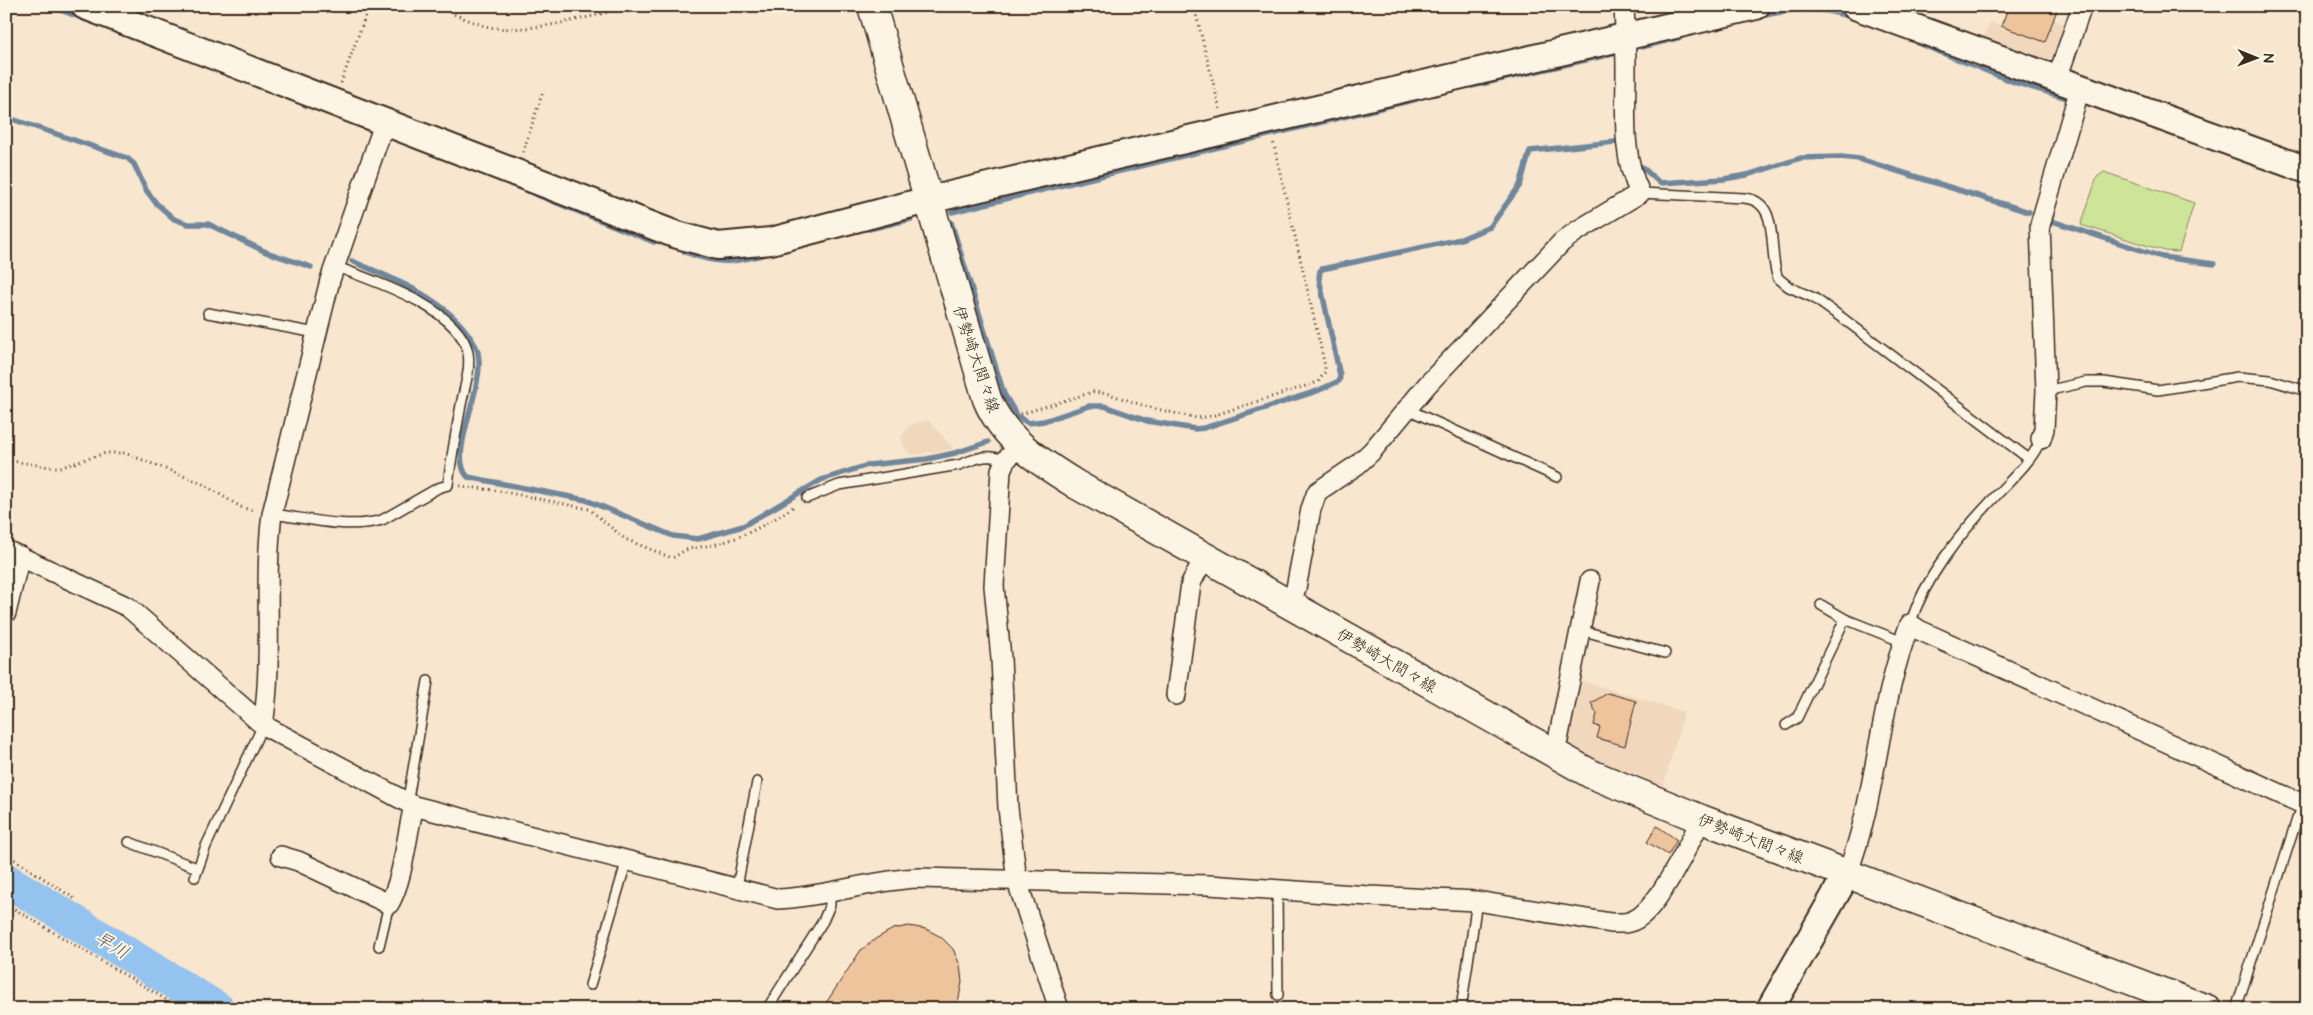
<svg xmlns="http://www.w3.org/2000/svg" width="2313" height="1015" viewBox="0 0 2313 1015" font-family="'Architects Daughter','Klee One',sans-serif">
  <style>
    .built { fill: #f1d8bd }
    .green { fill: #cee499; stroke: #84875c }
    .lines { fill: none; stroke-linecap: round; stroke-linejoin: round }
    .stream { stroke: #70869b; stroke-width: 5.5 }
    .river { stroke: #93c3ee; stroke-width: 34 }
    .building { fill: #eec49d; stroke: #3b2a1e }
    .lane-casing { stroke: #3b2a1e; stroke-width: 12 }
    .street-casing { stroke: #3b2a1e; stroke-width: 22 }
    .secondary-casing { stroke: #3b2a1e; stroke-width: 30 }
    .primary-casing { stroke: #3b2a1e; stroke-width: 31 }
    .path { stroke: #3b2a1e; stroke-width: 3; stroke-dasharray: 1 4; stroke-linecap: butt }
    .lane { stroke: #fcf5e5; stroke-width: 9 }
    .street { stroke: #fcf5e5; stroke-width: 19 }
    .secondary { stroke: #fcf5e5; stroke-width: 26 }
    .primary { stroke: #fcf5e5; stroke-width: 28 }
    .labels { text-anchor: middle; stroke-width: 4; stroke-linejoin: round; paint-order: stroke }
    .street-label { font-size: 16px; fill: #3b2a1e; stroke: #fcf5e5 }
    .water-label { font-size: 18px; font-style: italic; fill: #55585c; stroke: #fcf5e5 }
  </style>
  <rect width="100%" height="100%" fill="#f8e6cf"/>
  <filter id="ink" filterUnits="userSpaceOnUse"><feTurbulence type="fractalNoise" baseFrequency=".02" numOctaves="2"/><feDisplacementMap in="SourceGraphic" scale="10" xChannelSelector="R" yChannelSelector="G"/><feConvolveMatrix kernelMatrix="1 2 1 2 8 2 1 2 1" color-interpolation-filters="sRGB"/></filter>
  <g filter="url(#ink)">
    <g class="built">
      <path d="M2054 20 2068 25 2057 56 2049 61 2007 46 2004 54 1980 45 1990 22 2009 29 2049 32Z"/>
      <path d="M928 420 954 449 911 455 906 450 901 438 909 425Z"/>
      <path d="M1576 679 1684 712 1662 791 1618 774 1563 744Z"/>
    </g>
    <path class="green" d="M2104 172 2194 203 2179 252 2165 251 2081 225 2097 177Z"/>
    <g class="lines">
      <g class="stream">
        <path d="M50 6 87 20"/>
        <path d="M1758 17C1794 8 1816 6 1852 17"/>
        <path d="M1918 43 2014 82 2074 100"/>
        <path d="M1642 47 1681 37"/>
        <path d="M1472 86 1612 54"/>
        <path d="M6 117 127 158 134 164 146 190 156 203 174 219 188 224H208L266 252 311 267"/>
        <path d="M1642 167 1660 183 1724 179 1747 175 1801 158 1841 157 1859 159 2029 212"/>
        <path d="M510 184 654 242"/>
        <path d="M952 212 1417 99"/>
        <path d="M2052 221 2162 257 2214 264"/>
        <path d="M951 222 1004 394 1017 416 1028 423 1044 421 1089 406H1104L1147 421 1195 429 1204 428 1317 391 1339 381 1340 376 1319 278 1320 271 1322 269 1461 239 1490 227 1520 185 1530 151 1615 142"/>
        <path d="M869 229 911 219"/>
        <path d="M685 252C719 265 731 263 765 254"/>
        <path d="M352 261C397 281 450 299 475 345 493 376 444 453 468 477L586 500 673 536 698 539 743 526 821 480 868 465 927 459 955 453 988 442"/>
      </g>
      <path class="river" d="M6 880 218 1009"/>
    </g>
    <g class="building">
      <path d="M2009 6H2048L2057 10 2045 42 2001 26Z"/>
      <path d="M1608 693 1636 701 1625 746 1597 738 1600 727 1594 725 1597 714 1591 703Z"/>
      <path d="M1657 826 1677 840 1668 855 1647 842Z"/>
      <path d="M909 926 926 929 941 937 953 949 960 965 962 982 959 998 953 1009H822L861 950 877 938 893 929Z"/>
    </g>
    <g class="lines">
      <g class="lane-casing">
        <g id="lane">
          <path d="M1640 193 1744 198C1782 201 1767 253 1778 278L1789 287 1814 298 1845 320 2029 459"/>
          <path d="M208 313 316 333"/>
          <path d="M2046 391 2086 382H2104L2158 390 2238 377 2270 380 2307 391"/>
          <path d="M1407 409 1557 477"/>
          <path d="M807 498 839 485 959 465C975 459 988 452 1005 461"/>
          <path d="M272 514C307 518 348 530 382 520L438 488 448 485C451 458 456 432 461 405 464 389 471 369 468 353 460 308 371 280 334 266"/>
          <path d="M1821 605 1845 619 1903 642"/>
          <path d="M1910 624C1926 576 1959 535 1993 499 2009 481 2032 462 2041 439"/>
          <path d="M1580 630 1665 653"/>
          <path d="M1786 725 1797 718 1845 619"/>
          <path d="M405 802 409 793 428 681"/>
          <path d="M129 842 197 868"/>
          <path d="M195 877 206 846 263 725"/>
          <path d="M737 887 757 782"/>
          <path d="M1277 889 1278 995"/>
          <path d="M379 946 389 904"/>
          <path d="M590 985 627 860"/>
          <path d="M767 1009 823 921 830 905V892"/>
          <path d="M1461 1009 1477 901"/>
          <path d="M2236 1009 2297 819 2304 805"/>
        </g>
      </g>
      <g class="street-casing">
        <g id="street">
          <path d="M2057 79 2082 6"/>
          <path d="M2041 439 2044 429 2046 391 2040 225 2080 88"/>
          <path d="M1019 446 1005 461 1001 470 994 586 1001 658 1008 808 1017 881 1059 1009"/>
          <path d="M6 550 128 607 263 725 414 806 778 899C826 897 870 880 918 878L1209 885 1369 896 1477 901 1611 923C1621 923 1629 924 1638 918 1659 905 1690 843 1701 819"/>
          <path d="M1291 604 1296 588 1311 509 1317 492 1357 465 1372 451 1427 385 1562 242 1577 231 1640 193C1621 155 1626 113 1626 72 1626 50 1625 28 1624 6"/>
          <path d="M6 613 20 556"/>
          <path d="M1176 695 1191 583 1205 556"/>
          <path d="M263 725C274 655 263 584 272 514L330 280 385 121"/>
          <path d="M1550 753 1558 740 1590 581"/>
          <path d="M281 856 298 861 389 904C404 878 406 836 414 806"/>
          <path d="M1847 874C1878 794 1878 704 1910 624L1919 630 2307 806"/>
        </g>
      </g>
      <g class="secondary-casing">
        <g id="secondary">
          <path d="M85 6 674 234 718 246 771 241 916 203 1756 6"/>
          <path d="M1855 6 2307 170"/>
          <path d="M1770 1009 1847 874"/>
        </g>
      </g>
      <g class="primary-casing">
        <path id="primary" d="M872 6 987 399C1004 440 1040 462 1077 485L1591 774 1701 819 2207 1009"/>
      </g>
      <g class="path">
        <path d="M436 6C451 13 467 20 482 25 517 37 593 17 629 6"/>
        <path d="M1194 6 1220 110"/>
        <path d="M341 83 369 6"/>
        <path d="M523 152 543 91"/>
        <path d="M1021 414 1093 392 1109 394 1148 407 1183 415 1197 418 1212 416 1318 382 1325 372V366L1273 141"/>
        <path d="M6 460 50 467H62L106 453H125L201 483 241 507 254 511"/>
        <path d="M460 486 500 491 589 509 625 539 672 558C677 556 681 552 686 550 693 547 713 546 724 542 750 534 774 520 796 505"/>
        <path d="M6 854 75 899"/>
        <path d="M6 904 182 1009"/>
      </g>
      <use href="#lane" class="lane"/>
      <use href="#street" class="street"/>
      <use href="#secondary" class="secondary"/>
      <use href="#primary" class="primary"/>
    </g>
  </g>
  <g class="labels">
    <g class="street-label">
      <text transform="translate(977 359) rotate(71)" y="6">伊勢崎大間々線</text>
      <text transform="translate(1387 660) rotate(30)" y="6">伊勢崎大間々線</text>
      <text transform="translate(1751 838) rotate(21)" y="6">伊勢崎大間々線</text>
    </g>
    <g class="water-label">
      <text transform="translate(112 945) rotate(31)" y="6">早川</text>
    </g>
  </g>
  <rect width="2313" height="1015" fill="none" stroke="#fcf5e5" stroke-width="25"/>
  <rect x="12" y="12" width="2288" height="990" fill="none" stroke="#3b2a1e" stroke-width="2" filter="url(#ink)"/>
  <g transform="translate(2256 58) rotate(91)" stroke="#fcf5e5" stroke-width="4" paint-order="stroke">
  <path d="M0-4L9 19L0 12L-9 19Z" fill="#3b2a1e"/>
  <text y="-8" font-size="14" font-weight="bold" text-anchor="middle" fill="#3b2a1e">N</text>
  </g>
</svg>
